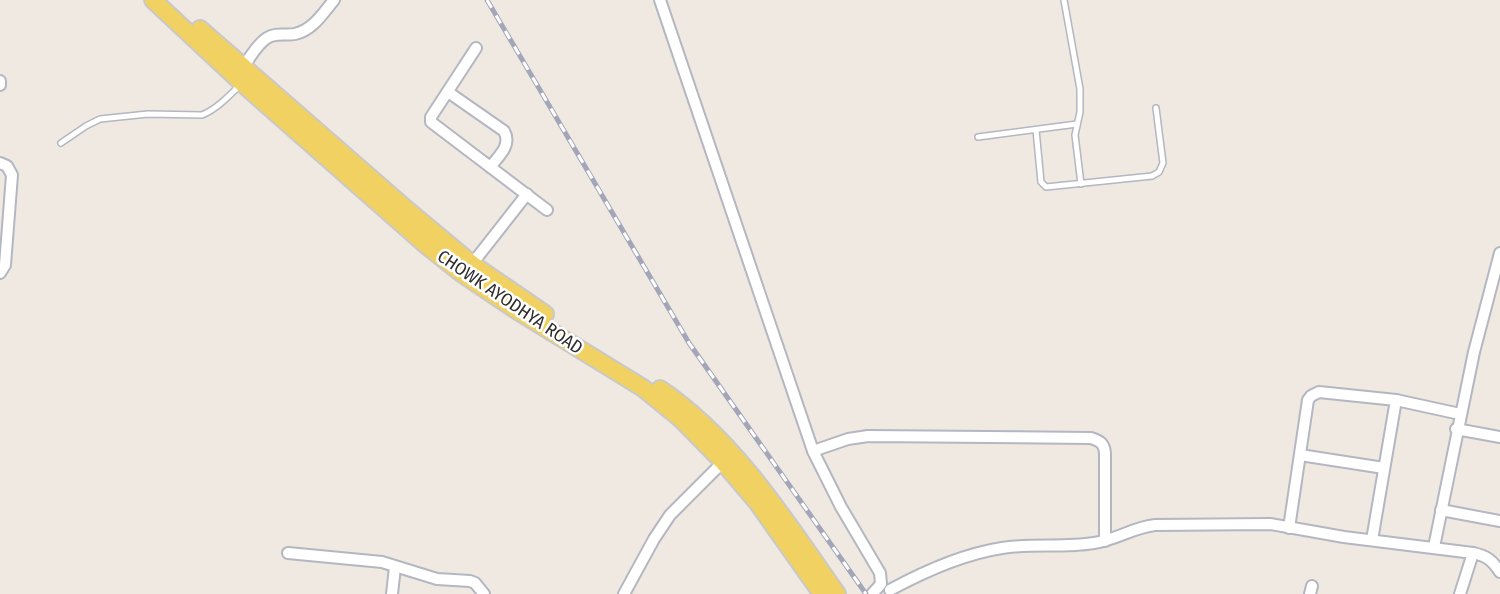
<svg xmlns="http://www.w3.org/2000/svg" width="1500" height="594" viewBox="0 0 1500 594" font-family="'Fira Sans Condensed',sans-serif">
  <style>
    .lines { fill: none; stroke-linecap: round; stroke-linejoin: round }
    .service-casing { stroke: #b4b7c1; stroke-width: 8 }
    .minor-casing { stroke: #b4b7c1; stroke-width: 14 }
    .primary-casing { stroke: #c9c9c9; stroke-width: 20 }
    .service { stroke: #fff; stroke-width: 5 }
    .minor { stroke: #fff; stroke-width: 10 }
    .primary { stroke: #f2d163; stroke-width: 16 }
    .rail-casing { stroke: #a3a6b8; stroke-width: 5 }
    .rail { stroke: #fff; stroke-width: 3; stroke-dasharray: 9; stroke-linecap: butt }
    .labels { text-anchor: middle; stroke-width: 5; stroke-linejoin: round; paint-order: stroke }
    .street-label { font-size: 18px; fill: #2e2e2e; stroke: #fff }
  </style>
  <rect width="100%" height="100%" fill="#efe9e1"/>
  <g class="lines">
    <g class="service-casing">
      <g id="service">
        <path d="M1064 0 1080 89V112L1075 135 1081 184"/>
        <path d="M1036 130 1041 182 1046 187 1152 176 1159 172 1163 163 1156 108"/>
        <path d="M978 137 1077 124"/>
        <path d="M61 143 86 126 100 119 148 114 202 115C217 109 230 95 241 84"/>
      </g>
    </g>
    <g class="minor-casing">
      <g id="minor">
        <path d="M660 0 813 451 841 507 880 573 881 584 872 594"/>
        <path d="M476 48 431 117V122L547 210"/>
        <path d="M243 67C250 58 257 44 267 38 276 32 286 36 295 34 313 30 323 13 334 0"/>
        <path d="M0 81V85"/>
        <path d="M448 92 504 131C512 145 499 156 490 167"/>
        <path d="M0 163 7 166 12 175 5 265 0 273"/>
        <path d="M472 264 527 194"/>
        <path d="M1456 429 1500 437"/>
        <path d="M813 451 848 439 868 436 1091 438C1100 441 1104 443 1105 453V541"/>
        <path d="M1300 455 1384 468"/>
        <path d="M1441 510 1500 521"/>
        <path d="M1289 528 1308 400 1311 396 1319 392 1396 400 1460 414"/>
        <path d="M1372 540 1396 400"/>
        <path d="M1434 547 1474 352 1500 253"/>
        <path d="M288 553 382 562 437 579 470 581 475 583 484 594"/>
        <path d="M890 590C925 571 963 554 1002 548 1032 543 1064 548 1094 543 1116 540 1134 527 1155 525L1270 524 1344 537 1473 553C1487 556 1492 560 1500 572"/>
        <path d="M392 594 395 567"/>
        <path d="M624 594 654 539 670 515 723 462"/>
        <path d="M1310 594 1312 586"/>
        <path d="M1460 594 1473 553"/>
      </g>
    </g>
    <g class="primary-casing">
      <g id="primary">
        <path d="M153 0 242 83 426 245 461 273 516 310 643 388 681 419 723 462 757 502 822 594"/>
        <path d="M200 29 405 208 472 264 545 314"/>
        <path d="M660 389C735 440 785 520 837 594"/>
      </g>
    </g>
    <use href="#service" class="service"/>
    <use href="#minor" class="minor"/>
    <use href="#primary" class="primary"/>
    <g class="rail-casing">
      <path id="rail" d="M487 0 689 343 866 594"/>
    </g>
    <use href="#rail" class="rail"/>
  </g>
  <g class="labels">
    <g class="street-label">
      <text transform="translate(510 302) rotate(34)" y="6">CHOWK AYODHYA ROAD</text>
    </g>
  </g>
</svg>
